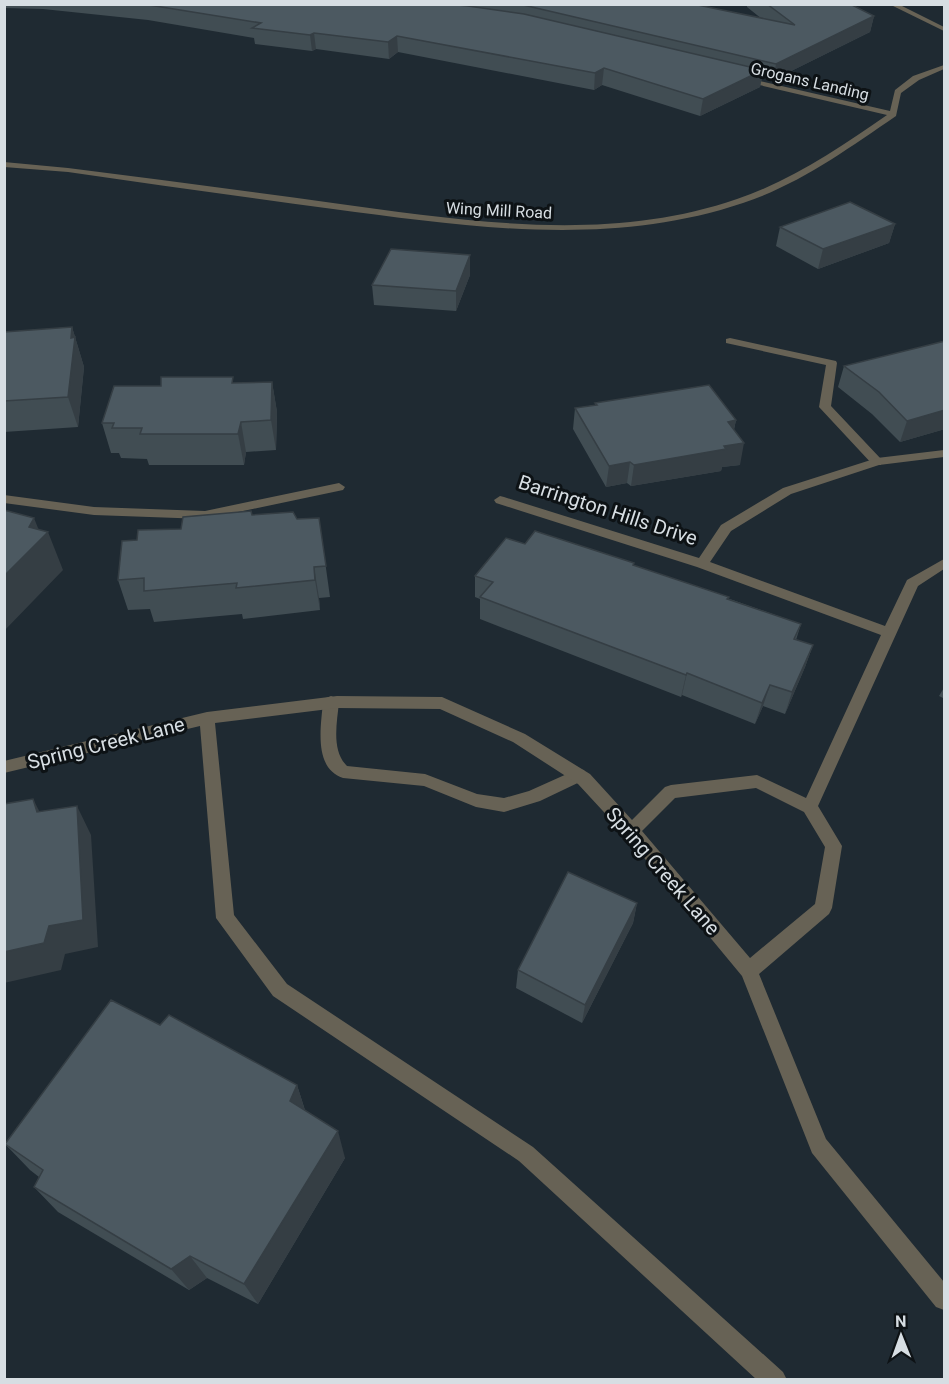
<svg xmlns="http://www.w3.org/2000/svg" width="949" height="1384" viewBox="0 0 949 1384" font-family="Roboto,sans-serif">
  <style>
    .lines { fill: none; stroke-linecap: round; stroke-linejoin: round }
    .lane { fill: #676255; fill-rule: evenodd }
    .street { fill: #676255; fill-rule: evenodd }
    .wall { fill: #414d53 }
    .shaded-wall { fill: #353e44 }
    .building { fill: #4c5961; stroke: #353e44; stroke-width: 1.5 }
    .labels { text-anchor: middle; stroke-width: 6; stroke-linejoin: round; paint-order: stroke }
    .far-street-label { font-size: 16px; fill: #d7dee3; stroke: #0d1215 }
    .street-label { font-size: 20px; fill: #d7dee3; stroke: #0d1215 }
  </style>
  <rect width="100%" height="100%" fill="#1f2a32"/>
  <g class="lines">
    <g class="lane">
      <path d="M730 338 836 361 837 363 831 406 881 459V465H873L819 407 826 365 726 343V339Z"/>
      <path d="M331 696 336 698 339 702C337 723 331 750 347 766L425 774 477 794 504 798 529 791 578 769 584 770 586 775 584 780 540 801 504 812 476 807 424 786 343 778C313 768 321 726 323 702L326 698Z"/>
    </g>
    <g class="street">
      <path d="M889 4H898L944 27V31Z"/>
      <path d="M944 65V69L919 80 901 93 896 116C846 150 800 184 743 203 609 248 470 227 333 209 245 197 156 185 68 172L4 167V162L68 168C156 179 245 191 333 203 466 221 607 244 737 199 793 180 839 148 887 115L738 80V76L890 111 895 90 913 76Z"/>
      <path d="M944 450V457L879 465 791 494 731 531 710 562 885 626 907 580 944 559V569L918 586 818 806 842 846 832 908 829 914 759 974 826 1139 944 1282V1310L936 1307 812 1153 742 976 626 836 578 784 513 742 440 709 337 708 215 723 234 915 287 984 533 1147 783 1372 787 1380H757L519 1161 273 996 216 918 200 726 4 773V761L207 712 337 696 442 697 525 734 590 774 632 820 665 787 671 785 757 775 806 798 881 635 697 567 496 503 494 500 500 496 504 497 699 558 721 525 783 488 877 458ZM756 788 804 812 825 847 815 904 750 958 642 831 675 798Z"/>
      <path d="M339 483 345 487 343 490 205 519 94 515 4 503V495L94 507 205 511Z"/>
    </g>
  </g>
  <g class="wall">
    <path d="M4 4H693L762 19 747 7V4H850L874 16 870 32 773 80 762 78 760 87 700 116 602 85 594 90 398 52 389 59 316 49 312 51 255 44 254 38 148 20 43 9 4 8Z"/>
    <path d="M895 224 889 243 818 269 776 246 780 227Z"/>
    <path d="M470 275 456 311 374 305 372 285Z"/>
    <path d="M72 327 84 367 78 427 4 432V332Z"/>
    <path d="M945 341V429L900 442 872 414 838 387 844 366Z"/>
    <path d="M272 382 277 412 276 450 246 452 244 465H149L147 459 121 458 119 453H111L102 423 161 386Z"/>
    <path d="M595 403 736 420 734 430 740 465 722 467 721 471 631 486 627 483 606 487 573 429 575 408 595 405Z"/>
    <path d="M252 515 297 519 319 518 330 597 319 598 320 610 243 619 242 614 154 622 150 609 128 610 118 580 137 540 181 529Z"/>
    <path d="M525 544 633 565 801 624 796 640 813 645 805 667 785 714 763 706 755 724 682 695 681 697 480 619V599L475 597V576Z"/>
    <path d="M945 686V699L939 696Z"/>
    <path d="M637 903 633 923 582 1023 516 988 518 970Z"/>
    <path d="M160 1025 297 1085 305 1110 345 1158 258 1304 207 1278 189 1290 58 1212 34 1187 39 1177 30 1170 5 1144Z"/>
  </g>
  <g class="shaded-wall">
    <path d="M874 16 870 32 773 80 776 64Z"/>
    <path d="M314 33 316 49 312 51 310 35Z"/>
    <path d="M397 36 398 52 389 59 388 42Z"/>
    <path d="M604 68 602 85 594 90 595 73Z"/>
    <path d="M763 70 760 87 700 116 703 99Z"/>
    <path d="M895 224 889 243 818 269 823 249Z"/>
    <path d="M470 255V275L456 311V291Z"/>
    <path d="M72 327 84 367 78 427 68 397Z"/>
    <path d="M272 382 277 412 276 450 271 420Z"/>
    <path d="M945 410V429L900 442 907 421Z"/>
    <path d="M736 420 731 442 728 422Z"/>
    <path d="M241 422 246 452 244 465 238 434Z"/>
    <path d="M744 443 740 465 722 467 721 471 631 486 634 465 724 446Z"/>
    <path d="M630 462 627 483 606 487 609 466Z"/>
    <path d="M34 518 42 538 48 532 63 570 4 631V576Z"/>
    <path d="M314 567 319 598 320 610 315 580Z"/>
    <path d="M813 645 805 667 785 714 792 692Z"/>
    <path d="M687 673 682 695 681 697 686 675Z"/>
    <path d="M770 685 763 706 755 724 762 703Z"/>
    <path d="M33 799 48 828 37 812Z"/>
    <path d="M77 806 91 835 98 947 65 954 61 970 4 983V952Z"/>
    <path d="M637 903 633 923 582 1023 585 1005Z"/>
    <path d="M297 1085 306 1114 290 1101Z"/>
    <path d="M338 1131 345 1158 258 1304 244 1284Z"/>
    <path d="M190 1256 207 1278 189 1290 171 1269Z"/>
  </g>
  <g class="building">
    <path d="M143 4H447L468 6 524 14 763 70 703 99 604 68 595 73 397 36 388 42 314 33 310 35 252 28 261 23Z"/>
    <path d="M519 4H693L795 25 767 4H850L874 16 776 64Z"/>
    <path d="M850 202 895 224 823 249 780 227Z"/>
    <path d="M391 249 470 255 456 291 372 285Z"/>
    <path d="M72 327 71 338 75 337 68 397 4 401V332Z"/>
    <path d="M945 341V410L907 421 879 392 844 366Z"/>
    <path d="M161 377H233L232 383 272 382 271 420 241 422 238 434H140L142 428H112L114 423H102L114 386H161Z"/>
    <path d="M709 385 736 420 728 422 744 443 724 446 726 449 634 465 630 462 609 466 575 408 597 405 595 403Z"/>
    <path d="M4 510 34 518 29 527 48 532 4 576Z"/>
    <path d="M251 511 252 515 293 512 297 519 319 518 326 566 314 567 315 580 236 588 237 583 144 591V578L118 580 122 541 137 540 138 530 181 529 183 517Z"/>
    <path d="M535 531 634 563 633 565 729 597 727 599 801 624 794 639 813 645 792 692 770 685 762 703 687 673 686 675 480 597 493 582 475 576 506 538 525 544Z"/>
    <path d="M33 799 37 812 77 806 83 920 49 926 44 943 4 952V804Z"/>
    <path d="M568 872 637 903 585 1005 518 970Z"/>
    <path d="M111 1000 160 1025 169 1015 297 1085 290 1101 338 1131 244 1284 190 1256 171 1269 34 1187 43 1170 5 1144Z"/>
  </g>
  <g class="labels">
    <g class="far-street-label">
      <text transform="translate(810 81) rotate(13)" y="6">Grogans Landing</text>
      <text transform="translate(499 210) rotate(3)" y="6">Wing Mill Road</text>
    </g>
    <g class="street-label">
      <text transform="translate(608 510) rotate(18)" y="7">Barrington Hills Drive</text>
      <text transform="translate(106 743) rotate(-14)" y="7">Spring Creek Lane</text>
      <text transform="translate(663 871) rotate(49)" y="7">Spring Creek Lane</text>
    </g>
  </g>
  <rect width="949" height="1384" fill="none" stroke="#d7dee3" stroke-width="12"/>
  <g transform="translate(901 1336) rotate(359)" stroke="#0d1215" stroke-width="4.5" paint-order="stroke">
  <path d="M0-4.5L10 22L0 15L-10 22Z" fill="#d7dee3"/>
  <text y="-9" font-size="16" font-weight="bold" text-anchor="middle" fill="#d7dee3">N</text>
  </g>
</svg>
